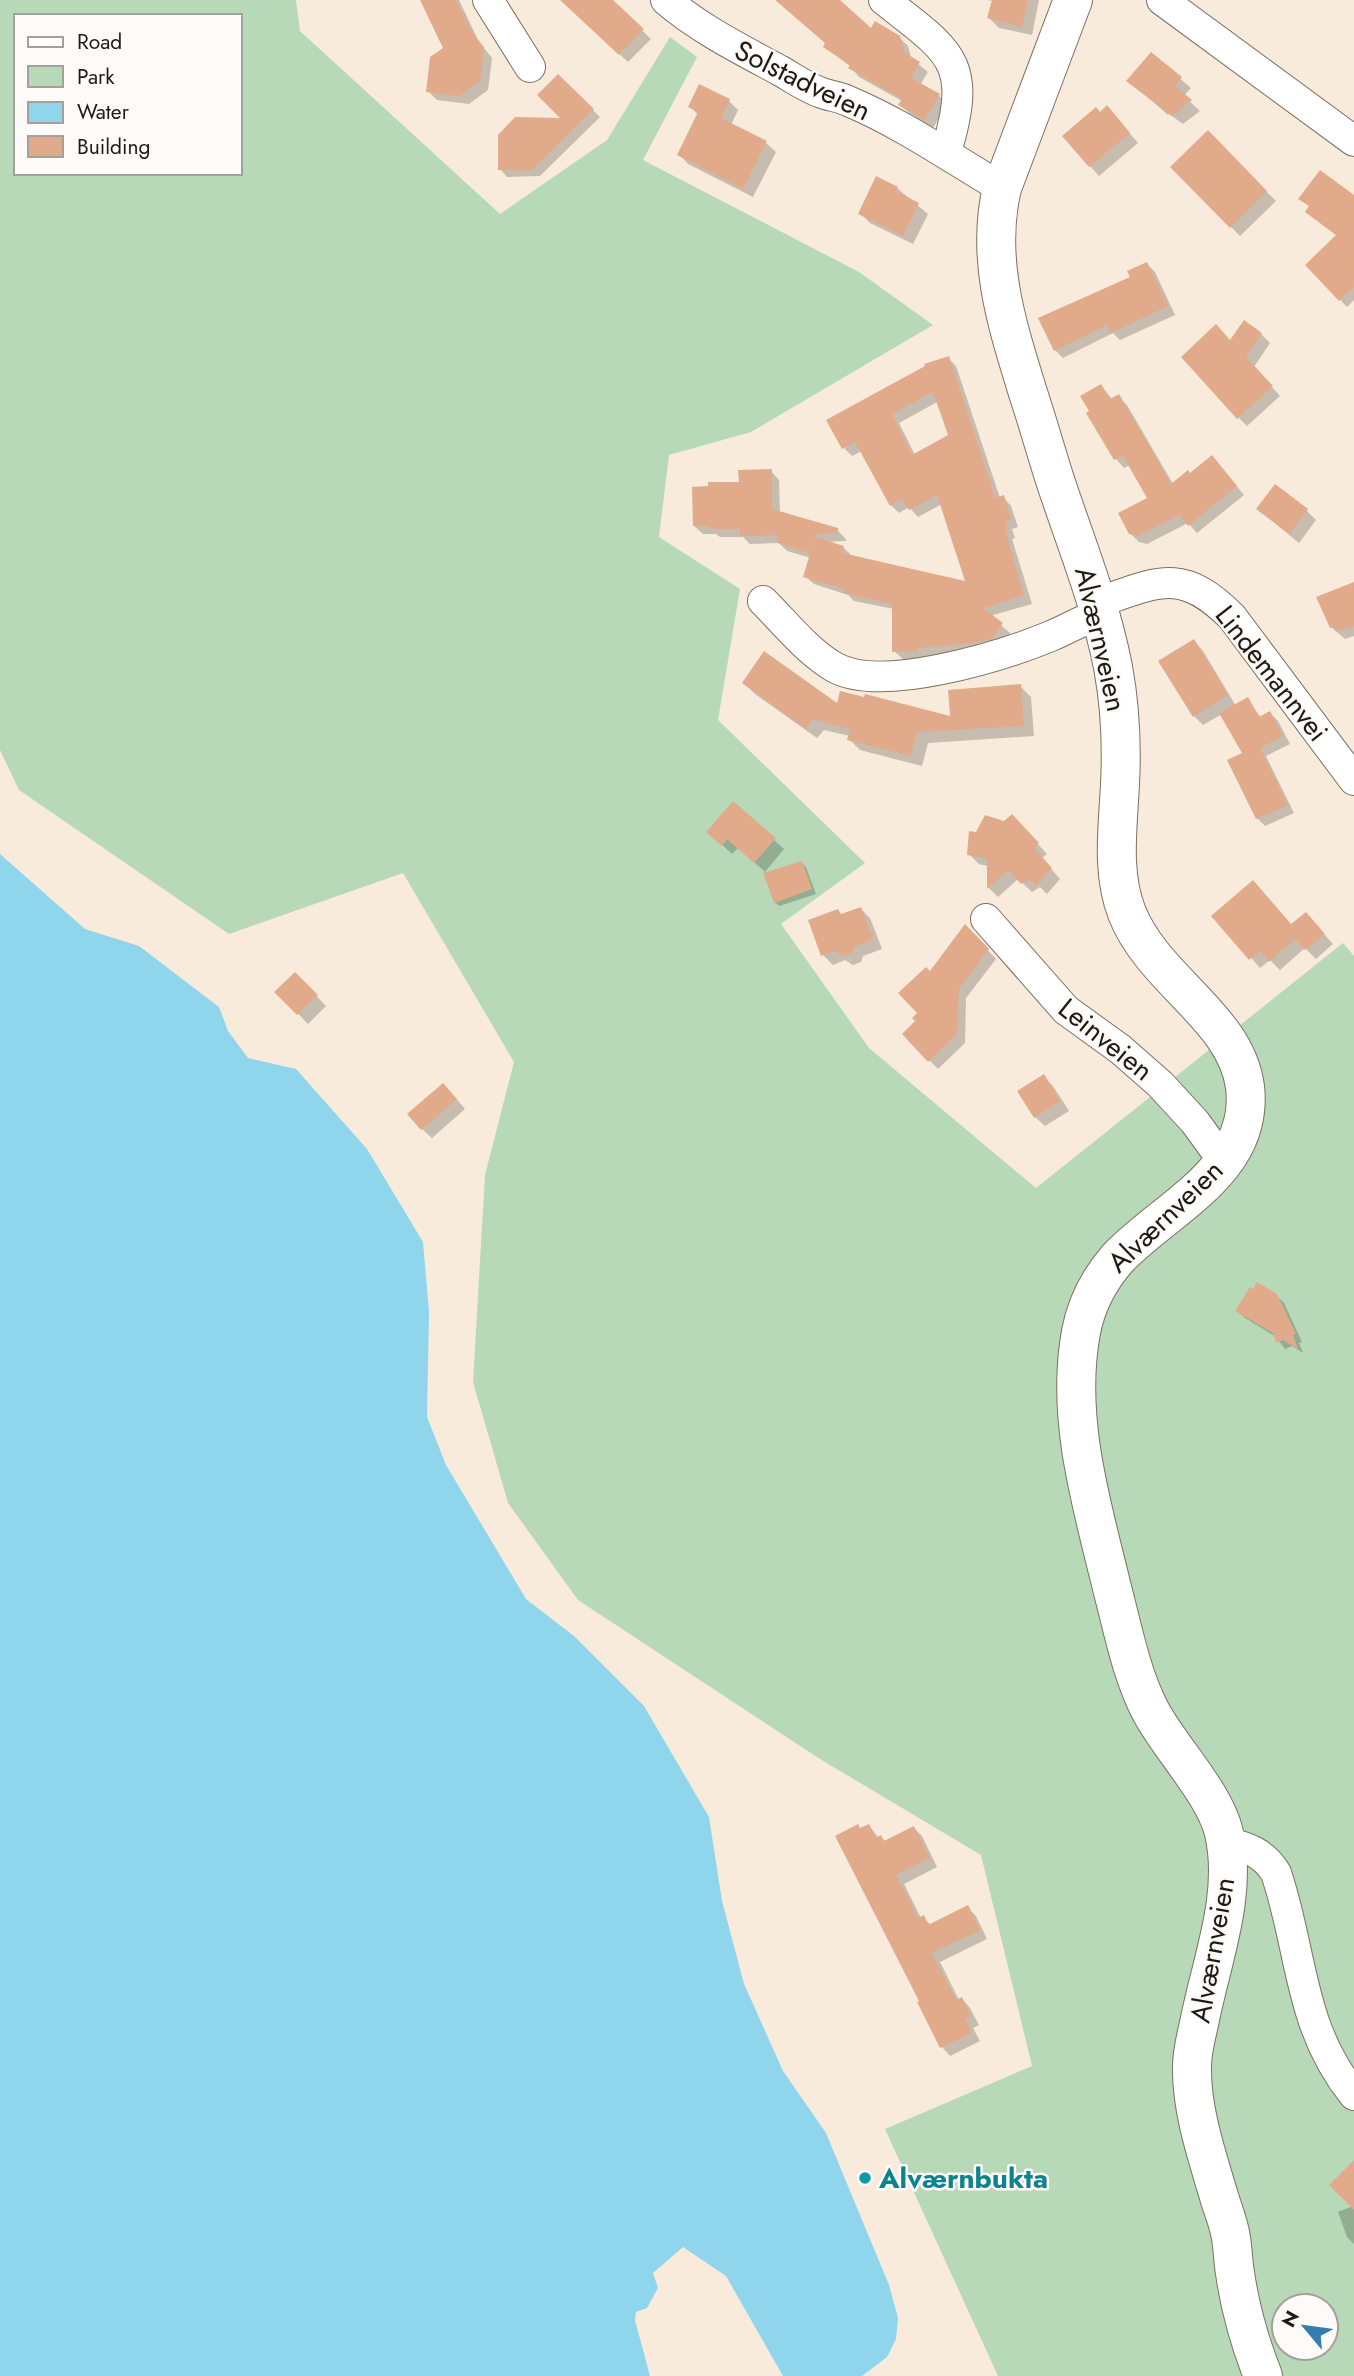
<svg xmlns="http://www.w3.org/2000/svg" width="1354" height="2376" viewBox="0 0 1354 2376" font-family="Jost,sans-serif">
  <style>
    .green { fill: #b8d9b7; fill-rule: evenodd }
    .water { fill: #8fd5ec }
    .shadow { fill: #0003; fill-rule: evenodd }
    .building { fill: #e1ab8b; fill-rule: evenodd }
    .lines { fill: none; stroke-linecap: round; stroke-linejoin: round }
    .street-casing { stroke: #7b7061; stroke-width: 32 }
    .secondary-casing { stroke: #7b7061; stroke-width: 40 }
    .street { stroke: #fff; stroke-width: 30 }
    .secondary { stroke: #fff; stroke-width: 38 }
    .culture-dot { fill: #0f9aa8; stroke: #fdfaf7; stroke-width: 2.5 }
    .labels { text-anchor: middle; stroke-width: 5; stroke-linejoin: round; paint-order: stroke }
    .street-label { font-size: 28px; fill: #1e1a14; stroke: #fdfaf7 }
    .culture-label { font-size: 28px; font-weight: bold; fill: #0d838f; stroke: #fdfaf7; text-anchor: start }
  </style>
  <rect width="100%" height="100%" fill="#f8ebdb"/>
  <path class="green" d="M0 0H296L300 31 500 214 607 140 670 37 697 57 643 160 859 272 933 325 751 432 669 455 659 537 740 589 718 720 865 863 781 924 869 1048 1036 1188 1343 943 1354 956V2376H998L885 2129 1032 2066 981 1855 820 1759 578 1600 508 1503 473 1382 485 1175 514 1062 403 873 229 934 19 790 0 750ZM16 16H240V173H16ZM1284 2306H1326V2348H1284Z"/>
  <path class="water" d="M0 854 85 929 139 946 219 1007 228 1031 248 1058 296 1069 367 1149 423 1242 429 1311 427 1417 446 1465 526 1599 574 1636 644 1706 709 1817 722 1901 744 1984 783 2071 826 2133 889 2285 898 2318 896 2339 887 2357 862 2376H783L726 2276 683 2247 653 2273 658 2288 647 2308 636 2312 635 2320 650 2376H0Z"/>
  <g class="shadow">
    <path d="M421 0H459L479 42 492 58 488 90 469 104 437 100 428 91 445 48Z"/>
    <path d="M562 0H611L651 39 628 62Z"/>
    <path d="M777 0H837L871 30 899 37 908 46 911 58 928 72 920 85 938 95 947 104 933 128 909 113 900 105 902 101 859 77 851 67 825 47 827 44Z"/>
    <path d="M987 0H1039L1032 35 999 28 989 18 993 1Z"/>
    <path d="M1151 54 1191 88 1184 96 1200 111 1183 124 1169 114 1168 115 1129 81Z"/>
    <path d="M558 76 600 117 540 176 507 177 500 169 564 120Z"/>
    <path d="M729 101 738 110 731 125 766 143 776 152 753 197 688 164 679 154 698 115 690 106Z"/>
    <path d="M1101 115 1116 117 1138 143 1099 176 1090 166Z"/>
    <path d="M1208 132 1276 201 1240 236 1173 167Z"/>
    <path d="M897 188 928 214 913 244 870 223 860 213Z"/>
    <path d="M1354 196V300L1347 307 1307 265 1338 236 1307 212 1311 208 1301 198Z"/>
    <path d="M1147 264 1155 272 1175 315 1120 340 1113 333 1063 358 1055 350Z"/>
    <path d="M1261 334 1270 343 1254 367 1280 396 1247 426 1238 417 1231 342Z"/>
    <path d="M948 358 956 366 1000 498 1003 497 1011 506 1018 527 1012 529 1015 538 1012 539 1032 604 990 616 1010 633 1002 645 926 656V659H903L894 651V609L854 601 848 595 814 584 805 576 811 558 787 551 779 543 750 544 743 537H720L716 534H703L694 526 740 483 771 471 779 480 780 514 837 530 846 539V541L827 542 843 547 851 555 967 584 942 504 918 517 909 507 899 513 891 505 862 451 852 456 844 448ZM939 401 951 436 915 455 899 423Z"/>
    <path d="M1101 386 1113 400 1118 397 1127 405 1173 484 1190 475 1220 466 1244 495 1197 533 1188 523 1147 544 1139 542 1130 533 1150 499 1130 465 1124 468 1116 459 1089 414Z"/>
    <path d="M1258 509 1307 511 1316 520 1299 543Z"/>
    <path d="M1354 585V636L1345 639 1331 627Z"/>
    <path d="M1194 641 1203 651 1236 706 1248 699 1261 718 1270 713 1278 721 1290 744 1266 756 1294 813 1265 826 1257 818 1244 754 1222 714 1203 725 1194 716Z"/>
    <path d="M744 683 838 705 952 718 1020 686 1031 697 1034 736 928 743 922 766 860 750 849 739 850 736 824 730 817 738 755 694Z"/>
    <path d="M734 803 784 849 765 872 738 848 732 854 718 841Z"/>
    <path d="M1021 826 1047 854 1042 858 1060 879 1047 894 1040 887 1032 892 1018 879 998 897 989 888 988 866 979 864 969 854Z"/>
    <path d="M802 863 806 867 816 894 779 906 775 902Z"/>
    <path d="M861 909 870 918 882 949 863 956 861 962 853 965 845 960 833 965 823 955 842 916Z"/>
    <path d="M1214 916 1292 926 1315 924 1333 944 1316 959 1305 948 1280 970 1270 960 1260 968Z"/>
    <path d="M965 926 996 959 966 998 965 1043 938 1069 904 1034 917 1021 930 973Z"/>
    <path d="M295 974 326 1006 308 1024 277 992Z"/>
    <path d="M1044 1077 1053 1086 1069 1111 1045 1126 1035 1117Z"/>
    <path d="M453 1095 465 1109 432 1138 422 1129Z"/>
    <path d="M1276 1295 1284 1303 1302 1342 1299 1343 1303 1353 1292 1346 1285 1349 1276 1337 1245 1318 1238 1311Z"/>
    <path d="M869 1826 879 1838 881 1837 886 1842 914 1828 922 1836 937 1867 904 1884 921 1918 923 1917 932 1926 968 1908 976 1916 987 1939 940 1962 959 2000 962 1999 970 2008 979 2025 973 2028 980 2041 950 2056 942 2047 919 2003 921 2002 861 1829Z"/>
    <path d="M1354 2168V2244L1347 2237 1338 2212 1353 2206Z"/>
  </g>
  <g class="building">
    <path d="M420 0H456L471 31 484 47 480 81 460 96 426 92 430 57 443 48Z"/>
    <path d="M560 0H613L644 29 619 55Z"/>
    <path d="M775 0H840L871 28 875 21 900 36 904 52 920 62 911 78 940 94 924 120 898 105 902 99 848 68 850 65 823 47 825 43Z"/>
    <path d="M992 0H1028L1022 27 987 18Z"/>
    <path d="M1151 52 1182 77 1175 86 1192 100 1172 116 1126 81Z"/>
    <path d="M558 74 594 109 532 170H498V135L515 117 560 118 537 95Z"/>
    <path d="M699 84 730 99 721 118 767 141 743 189 677 155 698 112 688 107Z"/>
    <path d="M1107 105 1130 133 1089 167 1062 136 1096 107 1100 112Z"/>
    <path d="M1208 130 1267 191 1230 228 1170 167Z"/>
    <path d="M1320 170 1354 195V287L1339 301 1305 265 1336 235 1305 212 1309 206 1298 199Z"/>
    <path d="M876 176 898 187 896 191 919 203 903 236 858 214Z"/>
    <path d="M1147 262 1168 306 1111 333 1107 325 1054 351 1038 318 1130 277 1127 271Z"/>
    <path d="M1244 320 1262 333 1246 357 1273 386 1237 419 1181 357 1216 324 1230 340Z"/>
    <path d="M949 356 995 498 1004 495 1011 519 1005 521 1008 530H1005L1024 595 983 608 1003 623 993 638 976 643 918 648V651L892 652V604L844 593 845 589 803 577 815 537 844 546 842 553 965 581 937 495 909 510 902 499 890 506 855 442 842 449 826 420 925 366 924 364ZM933 392 948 435 912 455 892 414Z"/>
    <path d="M1101 384 1110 399 1119 394 1171 484 1188 470 1190 473 1212 455 1237 486 1188 526 1179 515 1138 536 1129 534 1118 513 1147 498 1123 456 1114 460 1086 413 1089 411 1080 396Z"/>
    <path d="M772 469V509L838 528V533L815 534 810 553 777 543 779 535 740 536V529H709V526H693L692 487 708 486V482H739L738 470Z"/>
    <path d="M1275 484 1308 509 1289 534 1256 509Z"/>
    <path d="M1354 582V626L1335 631 1334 627 1330 628 1316 597Z"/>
    <path d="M1194 639 1228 695 1193 717 1158 661Z"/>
    <path d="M764 651 837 703 840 691 864 697 865 694 950 716 948 690 1021 684 1024 726 917 732 911 756 847 740 850 729 812 719 806 729 742 683Z"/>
    <path d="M1248 697 1259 717 1270 711 1283 736 1260 748 1288 805 1256 819 1227 760 1242 753 1219 713Z"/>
    <path d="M733 801 776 838 754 863 727 839 722 846 706 832Z"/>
    <path d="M1012 814 1039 843 1034 848 1052 868 1036 886 1029 879 1021 884 1008 870 987 889V858L967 855 969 831 976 832 985 815 1004 821Z"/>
    <path d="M802 861 812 889 774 903 763 873Z"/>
    <path d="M1253 880 1291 924 1306 912 1325 934 1305 950 1295 939 1269 962 1260 951 1249 960 1211 916Z"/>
    <path d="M861 907 873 939 854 947 852 953 843 956 834 951 821 956 808 920 838 909 841 914Z"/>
    <path d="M965 924 989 949 959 989 957 1034 928 1062 902 1034 915 1021 912 1018 917 1013 898 993 926 967 930 971Z"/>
    <path d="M295 972 318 995 297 1015 274 992Z"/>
    <path d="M1044 1074 1060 1101 1034 1118 1017 1091Z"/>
    <path d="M443 1083 457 1099 421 1130 407 1114Z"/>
    <path d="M1257 1282 1277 1294 1296 1334 1293 1335 1298 1349 1283 1340 1276 1343 1273 1333 1235 1311 1250 1287 1253 1289Z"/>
    <path d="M858 1824 860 1828 869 1824 876 1838 881 1835 884 1841 914 1826 930 1858 896 1875 918 1918 924 1915 928 1925 968 1905 980 1930 932 1953 956 2000 962 1997 971 2016 965 2019 972 2033 940 2048 917 2002 919 2001 835 1836Z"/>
    <path d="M1354 2160V2210L1329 2185Z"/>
  </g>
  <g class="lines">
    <g class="street-casing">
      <g id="street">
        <path d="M488 0 530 67"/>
        <path d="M666 0C700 29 740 49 779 70 793 78 807 88 822 93 830 96 840 97 848 101 903 124 951 158 1002 188"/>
        <path d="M884 0C952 53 973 62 946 152"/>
        <path d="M1162 0 1354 141"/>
        <path d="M763 601C785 623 807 651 834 667 881 694 1002 656 1051 636 1068 629 1082 620 1100 614"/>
        <path d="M1096 603C1158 582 1181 566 1232 617L1354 780"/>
        <path d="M986 919 1066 1010 1120 1049 1160 1084 1195 1122 1224 1162"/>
        <path d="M1226 1842C1247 1847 1264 1853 1276 1873 1303 1953 1298 2025 1354 2095"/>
      </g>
    </g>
    <g class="secondary-casing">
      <path id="secondary" d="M1073 0 1002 188C985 260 1008 328 1029 396 1039 426 1047 456 1057 486 1077 546 1101 605 1113 667 1120 705 1122 745 1120 784 1118 827 1111 872 1127 913 1154 981 1236 1017 1245 1087 1255 1171 1165 1208 1117 1259 1099 1280 1086 1305 1081 1332 1065 1418 1092 1505 1112 1588 1123 1629 1131 1674 1151 1712 1171 1749 1215 1794 1224 1833 1238 1895 1212 1959 1200 2019 1197 2034 1192 2050 1192 2066 1191 2108 1206 2153 1218 2193 1222 2208 1229 2223 1231 2238 1233 2250 1233 2262 1235 2273 1240 2308 1250 2343 1263 2376"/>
    </g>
    <use href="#street" class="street"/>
    <use href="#secondary" class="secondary"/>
  </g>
  <circle class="culture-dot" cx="865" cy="2178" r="7"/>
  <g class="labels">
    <g class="street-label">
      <text transform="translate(803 80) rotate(26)" y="10">Solstadveien</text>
      <text transform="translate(1101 639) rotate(77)" y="10">Alværnveien</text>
      <text transform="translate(1272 673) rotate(52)" y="10">Lindemannvei</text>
      <text transform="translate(1106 1039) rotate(39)" y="10">Leinveien</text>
      <text transform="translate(1165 1216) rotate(-44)" y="10">Alværnveien</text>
      <text transform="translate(1212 1950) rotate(-80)" y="10">Alværnveien</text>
    </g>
    <g class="culture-label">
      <text x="879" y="2188">Alværnbukta</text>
    </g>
  </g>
  <rect x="14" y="14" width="228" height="161" fill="#fdfaf7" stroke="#a4a09c" stroke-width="2"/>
  <rect x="28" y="37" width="35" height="10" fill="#ffffff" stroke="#a4a09c" stroke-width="2"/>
  <text x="77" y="49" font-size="21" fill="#1e1a14">Road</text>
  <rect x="28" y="66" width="35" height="21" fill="#b8d9b7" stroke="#a4a09c" stroke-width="2"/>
  <text x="77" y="84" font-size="21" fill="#1e1a14">Park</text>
  <rect x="28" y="102" width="35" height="21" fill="#8fd5ec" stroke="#a4a09c" stroke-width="2"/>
  <text x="77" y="119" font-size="21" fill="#1e1a14">Water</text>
  <rect x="28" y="136" width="35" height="21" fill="#e1ab8b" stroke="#a4a09c" stroke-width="2"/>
  <text x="77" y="154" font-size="21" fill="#1e1a14">Building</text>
  <g transform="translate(1305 2327) rotate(299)"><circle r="33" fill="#fdfaf7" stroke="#a4a09c" stroke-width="2"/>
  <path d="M0-5L12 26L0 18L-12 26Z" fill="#357cb1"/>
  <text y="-10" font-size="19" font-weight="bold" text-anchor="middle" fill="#1e1a14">N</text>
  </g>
</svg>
